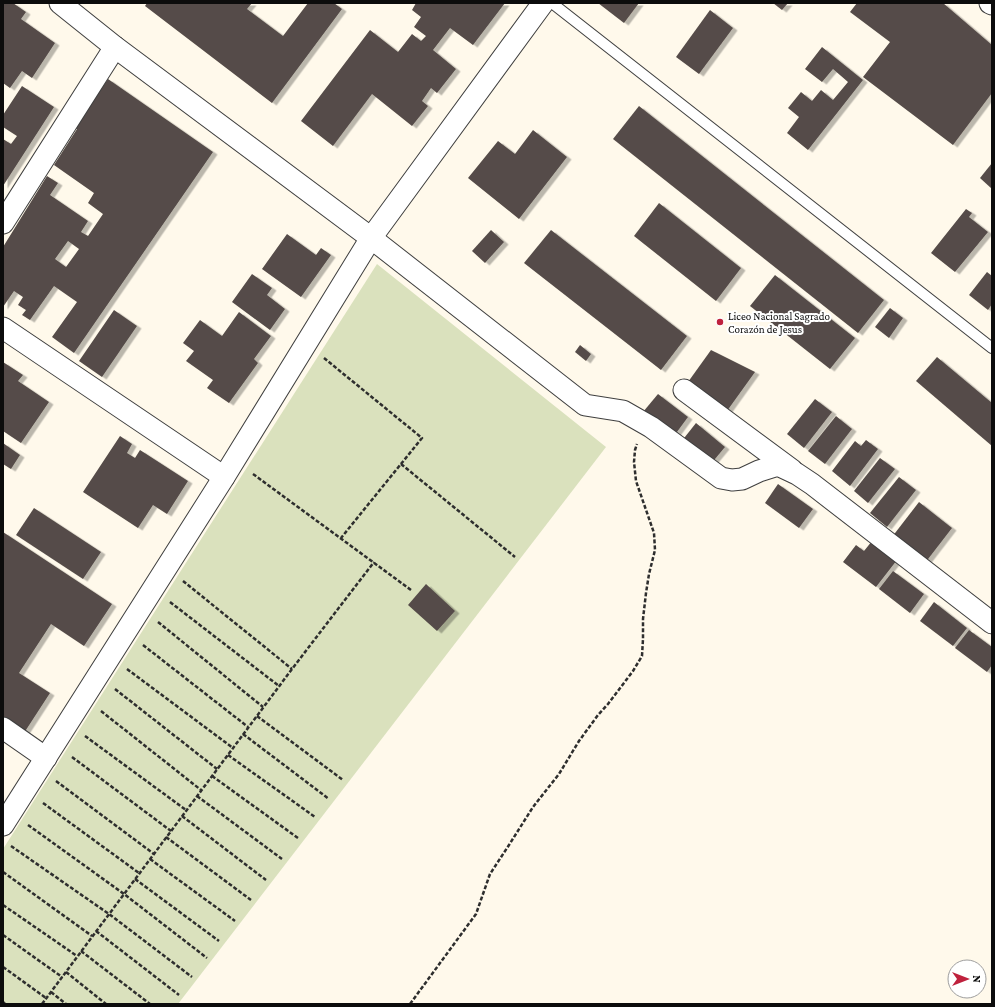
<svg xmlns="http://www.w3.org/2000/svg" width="995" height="1007" viewBox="0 0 995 1007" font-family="'Crimson Pro',serif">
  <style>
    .cemetery { fill: #dae1bd }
    .building { fill: #554c48; fill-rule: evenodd; filter: url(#shadow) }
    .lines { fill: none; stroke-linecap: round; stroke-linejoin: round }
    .lane-casing { stroke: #3f3f3f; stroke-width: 12 }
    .street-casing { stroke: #3f3f3f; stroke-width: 23 }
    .path { stroke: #2e2e2e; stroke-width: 2.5; stroke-dasharray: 4 2; stroke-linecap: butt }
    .lane { stroke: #fff; stroke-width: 10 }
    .street { stroke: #fff; stroke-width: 21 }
    .poi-dot { fill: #bf213d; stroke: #fff; stroke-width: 1.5 }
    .labels { text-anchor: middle; stroke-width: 4; stroke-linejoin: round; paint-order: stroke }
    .poi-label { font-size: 11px; fill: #0c0c0c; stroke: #fff; text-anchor: start }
  </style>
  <defs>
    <filter id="shadow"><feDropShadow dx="4.5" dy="2.5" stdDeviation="0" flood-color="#0004"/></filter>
  </defs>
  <rect width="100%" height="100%" fill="#fff9eb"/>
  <path class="cemetery" d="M377 264 606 447 178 1004H3V849Z"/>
  <g class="building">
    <path d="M3 3H13L26 12 21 19 55 43 32 78 22 71 10 88 3 83Z"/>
    <path d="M147 3H252L247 9 283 36 308 3H334L342 9 272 103 145 6Z"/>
    <path d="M416 3H505L473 45 450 28 433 50 456 69 437 93 431 88 422 101 428 106 412 126 372 94 333 146 301 121 370 30 398 52 412 34 421 41 426 36 414 27 421 17 412 10Z"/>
    <path d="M598 3H639L624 23Z"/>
    <path d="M773 3H788L782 10Z"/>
    <path d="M857 3H943L992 45V93L953 145 863 77 890 42 850 12Z"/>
    <path d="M710 10 733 28 699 74 676 57Z"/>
    <path d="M822 47 863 80 808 150 787 133 799 117 788 108 801 92 812 101 821 90 833 100 848 82 833 69 822 82 805 69Z"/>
    <path d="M108 79 213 152 74 353 52 337 77 302 54 286 30 320 22 315 26 310 18 305 23 297 14 291 3 307V247L47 176 58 183 50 195 88 221 81 232 88 236 103 214 88 203 94 193 54 165 77 129 74 128ZM68 241 79 249 66 267 55 259Z"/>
    <path d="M22 86 54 107 3 186V139L11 144 17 136 3 127V115Z"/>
    <path d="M639 106 884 300 858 333 613 139Z"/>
    <path d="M533 130 567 157 519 219 468 178 498 141 515 154Z"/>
    <path d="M992 163V189L980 178Z"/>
    <path d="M659 203 741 268 716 301 634 236Z"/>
    <path d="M966 209 972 213 969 217 988 232 955 272 931 253Z"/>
    <path d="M491 230 504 242 485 263 472 251Z"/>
    <path d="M551 230 687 336 661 370 524 263Z"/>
    <path d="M287 234 316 255 321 248 331 255 301 297 262 269Z"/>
    <path d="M987 272 992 276V304L988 310 969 295Z"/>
    <path d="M252 274 272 288 267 295 285 309 270 330 232 302Z"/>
    <path d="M775 275 855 338 830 369 750 306Z"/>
    <path d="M890 308 903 318 889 338 875 327Z"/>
    <path d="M114 310 137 326 102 377 79 361Z"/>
    <path d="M239 312 271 336 254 359 258 363 229 403 207 388 213 380 186 361 194 351 183 343 200 320 222 336Z"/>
    <path d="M580 345 591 354 586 361 575 352Z"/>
    <path d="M711 350 755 372 727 411 688 382Z"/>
    <path d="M937 357 992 403V446L916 381Z"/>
    <path d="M3 362 23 375 18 381 49 402 21 443 3 431Z"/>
    <path d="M658 394 688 417 674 436 643 412Z"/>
    <path d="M815 399 832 412 804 448 787 434Z"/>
    <path d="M836 416 852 429 825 464 808 451Z"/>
    <path d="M696 423 725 447 710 465 681 442Z"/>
    <path d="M120 436 132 444 127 453 135 458 140 450 188 481 167 514 153 505 138 528 83 492Z"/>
    <path d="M866 440 878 449 850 486 832 471 855 441 861 446Z"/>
    <path d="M3 443 20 455 11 469 3 464Z"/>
    <path d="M880 458 895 469 868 503 854 491Z"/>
    <path d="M899 477 916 490 887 527 870 513Z"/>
    <path d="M778 484 813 509 799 528 765 503Z"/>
    <path d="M919 502 952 528 925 563 892 537Z"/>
    <path d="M34 508 101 552 83 579 16 535Z"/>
    <path d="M3 532 112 604 84 646 51 624 19 673 50 693 24 733 3 719Z"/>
    <path d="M872 541 897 560 876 587 843 562 856 545 864 551Z"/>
    <path d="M893 571 924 594 910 613 879 589Z"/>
    <path d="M426 584 455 611 437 631 408 605Z"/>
    <path d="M934 602 967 628 953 646 920 621Z"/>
    <path d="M969 630 992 647V665L987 672 955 648Z"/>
  </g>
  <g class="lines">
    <g class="lane-casing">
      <path id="lane" d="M552 3 992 348"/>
    </g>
    <g class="street-casing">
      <g id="street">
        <path d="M60 3 115 47 371 238 585 405 623 411 651 427 721 478 732 480 742 479 759 471 778 465 797 474 812 484 992 623"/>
        <path d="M990 3 992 4"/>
        <path d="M3 223 115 47"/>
        <path d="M3 328 224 477"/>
        <path d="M684 390 792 470"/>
        <path d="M3 728 46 758"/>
        <path d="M3 825 224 477 371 238 543 3"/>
      </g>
    </g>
    <g class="path">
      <path d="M324 358 422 438 341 538"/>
      <path d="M401 464 515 557"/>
      <path d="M253 474 411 590"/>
      <path d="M183 581 292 669"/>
      <path d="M170 602 279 686"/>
      <path d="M158 622 263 707"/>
      <path d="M143 645 248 727"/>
      <path d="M127 669 233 748"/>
      <path d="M115 689 217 769"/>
      <path d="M101 711 201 790"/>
      <path d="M257 716 343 780"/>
      <path d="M243 734 329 799"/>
      <path d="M85 736 186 810"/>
      <path d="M228 755 315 817"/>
      <path d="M72 757 171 831"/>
      <path d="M212 776 298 838"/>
      <path d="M56 781 154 854"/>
      <path d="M197 796 282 859"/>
      <path d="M43 803 139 873"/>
      <path d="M182 816 266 880"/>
      <path d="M28 825 124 894 207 958"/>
      <path d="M166 837 251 900"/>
      <path d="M11 846 109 914 192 977"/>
      <path d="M150 859 235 921"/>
      <path d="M3 872 92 936"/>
      <path d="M135 879 219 941"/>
      <path d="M3 905 77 956"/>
      <path d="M96 931 179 995"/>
      <path d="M3 935 62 977"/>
      <path d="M81 951 150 1004"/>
      <path d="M3 967 46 998"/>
      <path d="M66 972 106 1004"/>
      <path d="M51 992 66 1004"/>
      <path d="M3 1002 5 1004"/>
      <path d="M42 1004 292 669 374 562"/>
      <path d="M410 1004 476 914 490 874 509 845 533 807 559 774 579 741 598 715 608 704 633 671 642 656 643 639V619L646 593 649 574 655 550 654 533 636 481 634 462 635 450 637 444"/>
    </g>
    <use href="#lane" class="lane"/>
    <use href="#street" class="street"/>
  </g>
  <circle class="poi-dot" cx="720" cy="322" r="4"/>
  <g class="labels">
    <g class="poi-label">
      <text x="728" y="320">Liceo Nacional Sagrado<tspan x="728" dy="13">Corazón de Jesus</tspan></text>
    </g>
  </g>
  <rect width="995" height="1007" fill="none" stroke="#0c0c0c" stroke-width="8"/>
  <g transform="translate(967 979) rotate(90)"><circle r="19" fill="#ffffff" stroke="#9e9e9e"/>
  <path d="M0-3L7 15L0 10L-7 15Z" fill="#bf213d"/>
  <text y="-6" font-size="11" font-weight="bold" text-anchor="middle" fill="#0c0c0c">N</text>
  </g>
</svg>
